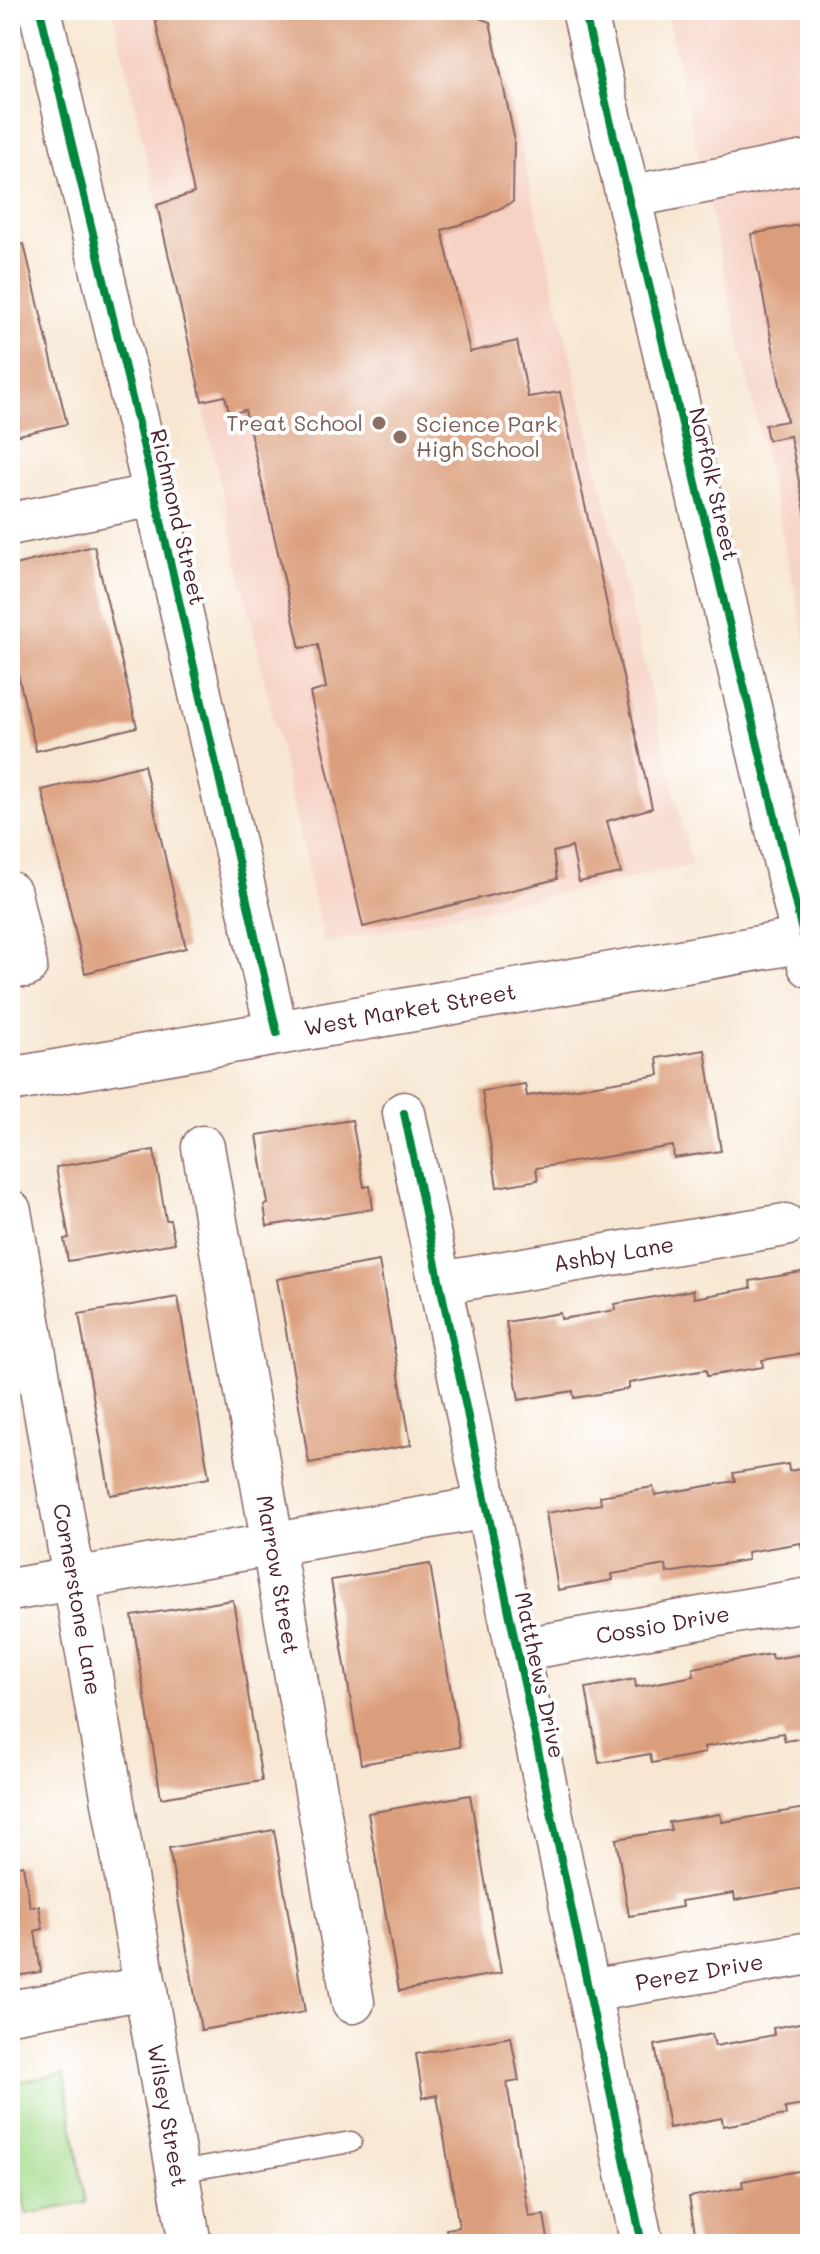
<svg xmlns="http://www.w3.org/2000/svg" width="820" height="2254" viewBox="0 0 820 2254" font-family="Mali,sans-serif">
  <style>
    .built { fill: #f6d2c4 }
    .green { fill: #a4db8c; stroke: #777d5c; stroke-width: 2 }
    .building { fill: #db9e7b }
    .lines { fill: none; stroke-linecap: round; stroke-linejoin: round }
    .service-casing { stroke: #876565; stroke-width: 23 }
    .minor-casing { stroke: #876565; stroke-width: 45 }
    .secondary-casing { stroke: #876565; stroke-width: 47 }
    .primary-casing { stroke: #876565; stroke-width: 47 }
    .service { stroke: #fff; stroke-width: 20 }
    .minor { stroke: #fff; stroke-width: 42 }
    .secondary { stroke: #fff; stroke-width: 44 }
    .primary { stroke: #fff; stroke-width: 44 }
    .cycleway-casing { stroke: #fff; stroke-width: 13 }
    .cycleway { stroke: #00873e; stroke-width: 8 }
    .education-dot { fill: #8d6e63; stroke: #fff; stroke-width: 3 }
    .labels { text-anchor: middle; stroke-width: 8; stroke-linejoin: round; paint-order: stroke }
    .education-label { font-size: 22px; fill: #785e54; stroke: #fff; text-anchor: end }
    .street-label { font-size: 22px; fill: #4a1f2b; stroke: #fff }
  </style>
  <rect width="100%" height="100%" fill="#fff"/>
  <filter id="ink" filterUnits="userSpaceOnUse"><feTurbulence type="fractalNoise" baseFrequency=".0125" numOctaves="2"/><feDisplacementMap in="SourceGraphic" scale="16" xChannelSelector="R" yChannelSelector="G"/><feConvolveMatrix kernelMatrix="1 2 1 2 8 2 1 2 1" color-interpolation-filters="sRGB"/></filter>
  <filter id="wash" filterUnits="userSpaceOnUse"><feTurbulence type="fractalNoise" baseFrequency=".006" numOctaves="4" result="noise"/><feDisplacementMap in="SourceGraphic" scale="32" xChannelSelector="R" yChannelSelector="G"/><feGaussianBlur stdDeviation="1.8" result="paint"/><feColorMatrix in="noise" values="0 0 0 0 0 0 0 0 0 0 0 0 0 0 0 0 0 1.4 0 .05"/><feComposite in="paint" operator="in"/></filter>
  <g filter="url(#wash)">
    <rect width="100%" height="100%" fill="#f7e7d2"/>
    <g class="built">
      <path d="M113 10H488L692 865 324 943Z"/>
      <path d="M666 10H810V662Z"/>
    </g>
    <path class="green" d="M64 2074 86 2203 26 2214 10 2120V2083Z"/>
    <g id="blocks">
      <g class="building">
        <path d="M153 10H478L481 19 490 22 514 137 513 202 481 218 442 230 470 352 517 341 528 397 560 392 652 808 607 821 621 873 579 882 572 847 553 852 557 879 363 927 310 693 326 688 318 645 300 648 245 410 230 414 225 396 202 401 157 205 194 193Z"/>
        <path d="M810 223V532H809L790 436 768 440 765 425 787 421 751 234Z"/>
        <path d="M24 244 67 424 10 437V248Z"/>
        <path d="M94 546 137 727 36 751 10 640V566Z"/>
        <path d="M144 765 186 948 85 973 42 790Z"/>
        <path d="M705 1050 721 1151 674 1158 673 1146 536 1168 538 1180 497 1187 482 1091 525 1084 527 1096 659 1075 657 1058Z"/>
        <path d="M352 1120 364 1187 370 1186 373 1209 267 1226 264 1205 268 1204 257 1135Z"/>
        <path d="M154 1150 166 1220H170L175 1243 68 1261 64 1239 69 1238 56 1167Z"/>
        <path d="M379 1261 411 1445 309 1463 277 1279Z"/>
        <path d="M802 1272 810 1319V1352L762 1360 763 1367 707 1376 706 1370 629 1383V1389L574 1398 573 1391 519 1400 506 1322 560 1313 561 1319 616 1310 615 1304 693 1290 694 1298 751 1288 750 1281Z"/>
        <path d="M178 1297 209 1478 110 1495 79 1314Z"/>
        <path d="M788 1464 789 1471 810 1467V1548L802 1550 801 1543 747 1552 748 1560 667 1573 666 1565 612 1574 613 1580 558 1590 546 1513 601 1504 600 1496 653 1487 655 1495 735 1481 733 1473Z"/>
        <path d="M430 1564 460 1747 361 1764 331 1580Z"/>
        <path d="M233 1600 262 1781 161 1798 132 1616Z"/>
        <path d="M810 1653V1737L785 1741 783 1733 704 1747 705 1753 652 1763 650 1754 599 1763 586 1688 635 1679 636 1687 694 1676 693 1668 771 1654 772 1659Z"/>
        <path d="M810 1794V1887L735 1900 734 1893 681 1901 682 1907 629 1916 616 1839 671 1830 669 1822 720 1814 722 1822 806 1808 804 1795Z"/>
        <path d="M470 1795 501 1973 399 1991 368 1813Z"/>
        <path d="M274 1830 305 2012 201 2030 169 1848Z"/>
        <path d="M23 1865 30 1907 39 1906 43 1929 35 1931 41 1972 10 1977V1868Z"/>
        <path d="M810 2021V2104L785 2108 786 2115 723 2126 722 2118 669 2128 655 2045 712 2034 715 2046 774 2035 773 2028Z"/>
        <path d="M511 2037 519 2081 507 2083 529 2217 544 2215 549 2244H448L446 2229 459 2227 437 2095 423 2098 416 2054Z"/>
        <path d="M799 2171 800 2178 810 2176V2244H697L689 2197 743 2187 742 2181Z"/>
      </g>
    </g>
  </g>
  <g filter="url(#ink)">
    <use href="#blocks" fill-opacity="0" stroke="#876565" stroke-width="2"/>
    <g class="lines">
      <g class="service-casing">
        <path id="service" d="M178 2172 351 2142"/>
      </g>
      <g class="minor-casing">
        <g id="minor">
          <path d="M40 10 155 495 277 1033"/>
          <path d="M628 197 810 161"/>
          <path d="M10 524 155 495"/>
          <path d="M10 893 26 966"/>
          <path d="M404 1113 642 2244"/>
          <path id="s1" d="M203 1147 353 2002"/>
          <path id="s2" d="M10 1211 190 2244"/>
          <path id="s3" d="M440 1283 785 1225"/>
          <path d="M10 1590 487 1507"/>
          <path id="s4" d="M517 1650 810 1599"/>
          <path id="s5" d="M589 1991 810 1953"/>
          <path d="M10 2012 146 1988"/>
        </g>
      </g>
      <g class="secondary-casing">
        <path id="secondary" d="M584 10 810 965"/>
      </g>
      <g class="primary-casing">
        <g id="primary">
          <path id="s6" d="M10 1080 810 939"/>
        </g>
      </g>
      <use href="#service" class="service"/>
      <use href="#minor" class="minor"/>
      <use href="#secondary" class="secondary"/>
      <use href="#primary" class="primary"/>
      <g class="cycleway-casing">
        <g id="cycleway">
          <path d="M40 10 155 495 277 1033"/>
          <path d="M584 10 810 965"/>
          <path d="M404 1113 642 2244"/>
        </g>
      </g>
      <use href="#cycleway" class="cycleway"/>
    </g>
  </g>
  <g class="education-dot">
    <circle cx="379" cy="423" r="8"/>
    <circle cx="400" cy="437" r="8"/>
  </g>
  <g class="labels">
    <g class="education-label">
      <text x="363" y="431">Treat School</text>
      <text x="416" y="432" text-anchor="start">Science Park<tspan x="416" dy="25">High School</tspan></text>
    </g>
    <g class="street-label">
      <text transform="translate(714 484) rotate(77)" y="8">Norfolk Street</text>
      <text transform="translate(178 517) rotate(77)" y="8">Richmond Street</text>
      <text dy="8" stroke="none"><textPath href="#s6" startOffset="406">West Market Street</textPath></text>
      <text dy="8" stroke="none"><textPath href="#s3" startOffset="176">Ashby Lane</textPath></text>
      <text dy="8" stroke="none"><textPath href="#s1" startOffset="434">Marrow Street</textPath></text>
      <text dy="8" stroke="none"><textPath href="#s2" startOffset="394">Cornerstone Lane</textPath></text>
      <text dy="8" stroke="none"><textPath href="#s4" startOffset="148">Cossio Drive</textPath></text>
      <text transform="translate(540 1675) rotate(78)" y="8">Matthews Drive</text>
      <text dy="8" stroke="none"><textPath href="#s5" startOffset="112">Perez Drive</textPath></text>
      <text dy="8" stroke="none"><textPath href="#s2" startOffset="918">Wilsey Street</textPath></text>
    </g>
  </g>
  <rect width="820" height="2254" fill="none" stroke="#fff" stroke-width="40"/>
</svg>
